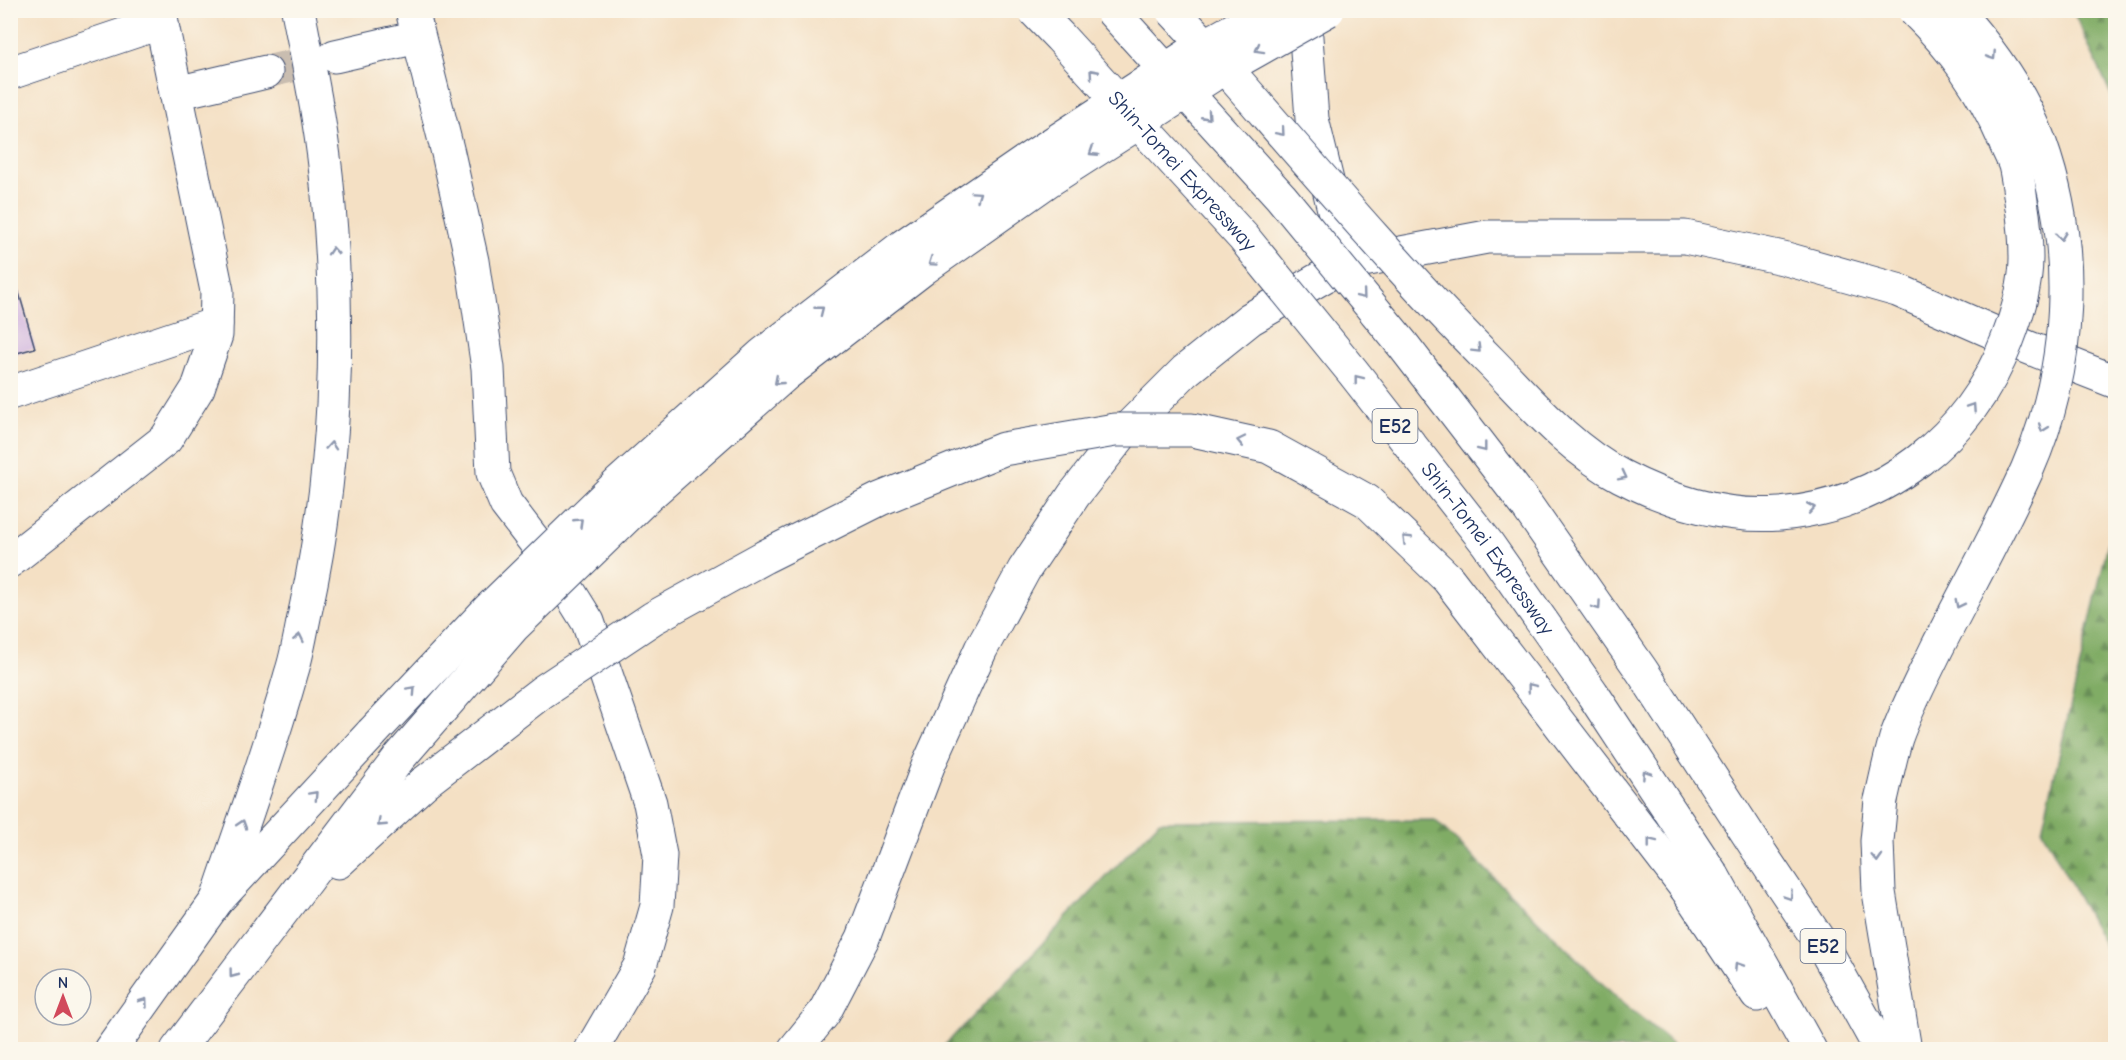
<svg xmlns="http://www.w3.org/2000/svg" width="2126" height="1060" viewBox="0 0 2126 1060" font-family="'Comic Neue',sans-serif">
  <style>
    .forest { fill: url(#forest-firs); stroke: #4e6e62; stroke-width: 1.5 }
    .building { fill: #ceb0de }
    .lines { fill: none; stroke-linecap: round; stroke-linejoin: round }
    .street-tunnel { stroke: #c9bdb0; stroke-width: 33; stroke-dasharray: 33 16; stroke-linecap: butt }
    .street-casing { stroke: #3c4a6d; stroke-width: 35 }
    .secondary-casing { stroke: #3c4a6d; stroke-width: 35 }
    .highway-casing { stroke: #3c4a6d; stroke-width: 35 }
    .street { stroke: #fff; stroke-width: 33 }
    .secondary { stroke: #fff; stroke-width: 33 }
    .highway { stroke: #fff; stroke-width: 33 }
    .highway-bridge-casing { stroke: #3c4a6d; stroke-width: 35; stroke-linecap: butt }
    .highway-bridge { stroke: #fff; stroke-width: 33 }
    .oneway { stroke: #8d97ae }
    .labels { text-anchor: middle; stroke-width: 4.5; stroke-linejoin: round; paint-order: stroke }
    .shield { fill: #fbf7ec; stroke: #5e6b89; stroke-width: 1.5 }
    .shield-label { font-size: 20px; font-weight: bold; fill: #1b2f5e }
    .street-label { font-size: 21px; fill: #1b2f5e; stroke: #fbf7ec }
  </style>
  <defs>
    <pattern id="forest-firs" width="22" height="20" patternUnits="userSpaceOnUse" patternTransform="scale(1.5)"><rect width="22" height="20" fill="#80ac65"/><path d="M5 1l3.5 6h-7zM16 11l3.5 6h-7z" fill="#688c56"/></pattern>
  </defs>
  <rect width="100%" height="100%" fill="#fbf7ec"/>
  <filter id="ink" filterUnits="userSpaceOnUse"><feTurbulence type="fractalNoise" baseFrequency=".0167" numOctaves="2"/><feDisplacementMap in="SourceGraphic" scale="12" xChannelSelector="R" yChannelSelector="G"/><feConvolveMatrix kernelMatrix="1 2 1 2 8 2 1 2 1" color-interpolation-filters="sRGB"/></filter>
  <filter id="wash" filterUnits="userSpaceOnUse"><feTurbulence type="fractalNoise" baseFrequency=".008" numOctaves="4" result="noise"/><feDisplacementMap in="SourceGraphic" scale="24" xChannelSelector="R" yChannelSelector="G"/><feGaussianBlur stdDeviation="1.35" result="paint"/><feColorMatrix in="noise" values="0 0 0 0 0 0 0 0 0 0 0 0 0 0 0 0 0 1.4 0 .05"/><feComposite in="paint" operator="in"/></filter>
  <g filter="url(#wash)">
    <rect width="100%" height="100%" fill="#f4e0c4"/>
    <g class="forest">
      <path d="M2073 11H2115V103Z"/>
      <path d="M2115 513 2116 966H2115L2042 830Z"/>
      <path d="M1435 820 1616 997 1679 1049H941L1160 821Z"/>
    </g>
    <g id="blocks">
      <path class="building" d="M10 262 35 348 10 355Z"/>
    </g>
  </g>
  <g filter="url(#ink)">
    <use href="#blocks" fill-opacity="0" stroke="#3c4a6d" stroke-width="1.5"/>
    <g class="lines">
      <path class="street-tunnel" d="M266 72 335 56"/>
      <g class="street-casing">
        <g id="street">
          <path d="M412 10 448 153 472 261 488 368 493 473 506 504 552 564 588 622 650 803 660 855 657 906 640 966 591 1050"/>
          <path d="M1304 10 1312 119 1347 263"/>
          <path d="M335 56 418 37"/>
          <path d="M10 73 162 22"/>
          <path d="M176 93 266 72"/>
          <path d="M10 393 216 324"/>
          <path d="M10 561 166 439 198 388 216 335 217 291 159 10"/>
        </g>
      </g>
      <g class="secondary-casing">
        <path id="secondary" d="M794 1050 824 1013 863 938 928 766 981 649 1024 570 1074 495 1121 435 1185 371 1250 319 1347 263 1487 237H1685L1783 258 1897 290 2027 347 2116 382"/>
      </g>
      <g class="highway-casing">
        <g id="highway">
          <path d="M1881 800 1877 841 1879 892 1905 1050"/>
          <path d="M1757 848 1826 951 1881 1050"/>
          <path d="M338 862 424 783"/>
          <path d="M1713 876 1810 1050"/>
          <path d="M1686 888 1757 995"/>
          <path d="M217 900C242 825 270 750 291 674 298 653 301 630 306 608 336 468 341 337 328 195 323 133 310 72 298 10"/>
          <path d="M110 1050 217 900 372 733"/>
          <path d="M177 1050 399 758"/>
        </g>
      </g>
      <use href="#street" class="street"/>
      <use href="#secondary" class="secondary"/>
      <use href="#highway" class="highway"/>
      <g class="highway-bridge-casing">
        <g id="highway-bridge">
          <path id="s1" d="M1034 10 1060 37 1243 237 1353 372 1487 543 1592 693 1713 876"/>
          <path d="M1111 10 1281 197 1403 345 1527 506 1642 671 1757 848"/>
          <path d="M1172 10 1208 48C1301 154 1392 263 1492 363 1532 404 1570 449 1621 476 1669 501 1725 518 1780 514 1884 505 1970 438 2007 341 2017 315 2026 287 2026 258 2026 239 2024 219 2021 201 2019 189 2018 177 2015 165 2012 156 2007 148 2004 139 1982 88 1954 49 1914 10"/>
          <path d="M372 733 489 609 619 483 763 354 903 246 1032 157 1190 54 1269 10"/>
          <path d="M399 758 513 627 647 497 786 374 924 268 1049 180 1211 76 1328 10"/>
          <path d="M424 783 542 692 653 618 764 557 880 499 1003 449 1115 430H1192L1269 447 1367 501 1448 579 1686 888"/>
          <path d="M1881 800C1886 779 1890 758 1896 738 1907 707 1923 677 1937 648 1967 589 2000 530 2027 470 2072 368 2078 249 2040 143 2023 95 1989 48 1955 10"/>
        </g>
      </g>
      <use href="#highway-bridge" class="highway-bridge"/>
    </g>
    <defs><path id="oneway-chevron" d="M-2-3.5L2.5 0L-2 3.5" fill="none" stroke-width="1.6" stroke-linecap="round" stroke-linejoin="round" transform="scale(1.5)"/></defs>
    <g class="oneway">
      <use href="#oneway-chevron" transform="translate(1259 49) rotate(151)"/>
      <use href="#oneway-chevron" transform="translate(1992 56) rotate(57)"/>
      <use href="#oneway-chevron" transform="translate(1093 73) rotate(-132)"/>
      <use href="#oneway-chevron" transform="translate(1207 116) rotate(48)"/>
      <use href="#oneway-chevron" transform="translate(1281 132) rotate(49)"/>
      <use href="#oneway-chevron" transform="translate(1093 152) rotate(147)"/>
      <use href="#oneway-chevron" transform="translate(977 195) rotate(-35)"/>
      <use href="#oneway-chevron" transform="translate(2061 236) rotate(83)"/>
      <use href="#oneway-chevron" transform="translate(333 251) rotate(-94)"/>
      <use href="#oneway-chevron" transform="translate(932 262) rotate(145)"/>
      <use href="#oneway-chevron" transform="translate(1362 295) rotate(50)"/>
      <use href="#oneway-chevron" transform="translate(820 310) rotate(-38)"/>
      <use href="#oneway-chevron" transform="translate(1477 349) rotate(45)"/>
      <use href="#oneway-chevron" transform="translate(1358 379) rotate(-128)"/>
      <use href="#oneway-chevron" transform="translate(778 381) rotate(139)"/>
      <use href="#oneway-chevron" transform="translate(1972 407) rotate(-56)"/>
      <use href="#oneway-chevron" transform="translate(2043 428) rotate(110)"/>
      <use href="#oneway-chevron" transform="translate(1241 441) rotate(-168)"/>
      <use href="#oneway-chevron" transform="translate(331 446) rotate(-86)"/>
      <use href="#oneway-chevron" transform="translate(1483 448) rotate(52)"/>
      <use href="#oneway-chevron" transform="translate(1623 476) rotate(27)"/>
      <use href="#oneway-chevron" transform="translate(1811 508) rotate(-10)"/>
      <use href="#oneway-chevron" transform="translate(579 522) rotate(-44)"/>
      <use href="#oneway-chevron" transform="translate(1406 539) rotate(-136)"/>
      <use href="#oneway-chevron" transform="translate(1959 604) rotate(117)"/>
      <use href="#oneway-chevron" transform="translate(1597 606) rotate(55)"/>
      <use href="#oneway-chevron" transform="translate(299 638) rotate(-78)"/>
      <use href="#oneway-chevron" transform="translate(1531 687) rotate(-128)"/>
      <use href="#oneway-chevron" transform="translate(412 690) rotate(-47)"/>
      <use href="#oneway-chevron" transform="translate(1646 774) rotate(-124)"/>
      <use href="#oneway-chevron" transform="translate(314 795) rotate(-47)"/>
      <use href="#oneway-chevron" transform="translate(381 823) rotate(137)"/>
      <use href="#oneway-chevron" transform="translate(242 824) rotate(-72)"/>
      <use href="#oneway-chevron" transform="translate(1651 842) rotate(-128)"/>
      <use href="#oneway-chevron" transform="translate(1877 858) rotate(87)"/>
      <use href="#oneway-chevron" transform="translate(1789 896) rotate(56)"/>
      <use href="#oneway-chevron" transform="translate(1738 966) rotate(-123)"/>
      <use href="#oneway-chevron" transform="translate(233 974) rotate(127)"/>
      <use href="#oneway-chevron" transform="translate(144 1002) rotate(-54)"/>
    </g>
  </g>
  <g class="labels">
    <g class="shield">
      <rect x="1372.5" y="409" width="45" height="34" rx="4.5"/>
      <rect x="1800.5" y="929" width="45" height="34" rx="4.5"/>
    </g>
    <g class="shield-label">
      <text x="1395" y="433">E52</text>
      <text x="1823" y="953">E52</text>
    </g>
    <g class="street-label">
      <text dy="7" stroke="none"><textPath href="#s1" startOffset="219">Shin-Tomei Expressway</textPath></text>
      <text dy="7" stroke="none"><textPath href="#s1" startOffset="705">Shin-Tomei Expressway</textPath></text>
    </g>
  </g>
  <rect width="2126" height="1060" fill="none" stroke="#fbf7ec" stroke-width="36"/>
  <g transform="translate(63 997)"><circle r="28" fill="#fbf7ec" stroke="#a1a7b3" stroke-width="1.5"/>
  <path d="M0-4.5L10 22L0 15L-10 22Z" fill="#d1495b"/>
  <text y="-9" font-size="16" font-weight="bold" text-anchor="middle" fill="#1b2f5e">N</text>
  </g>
</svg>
